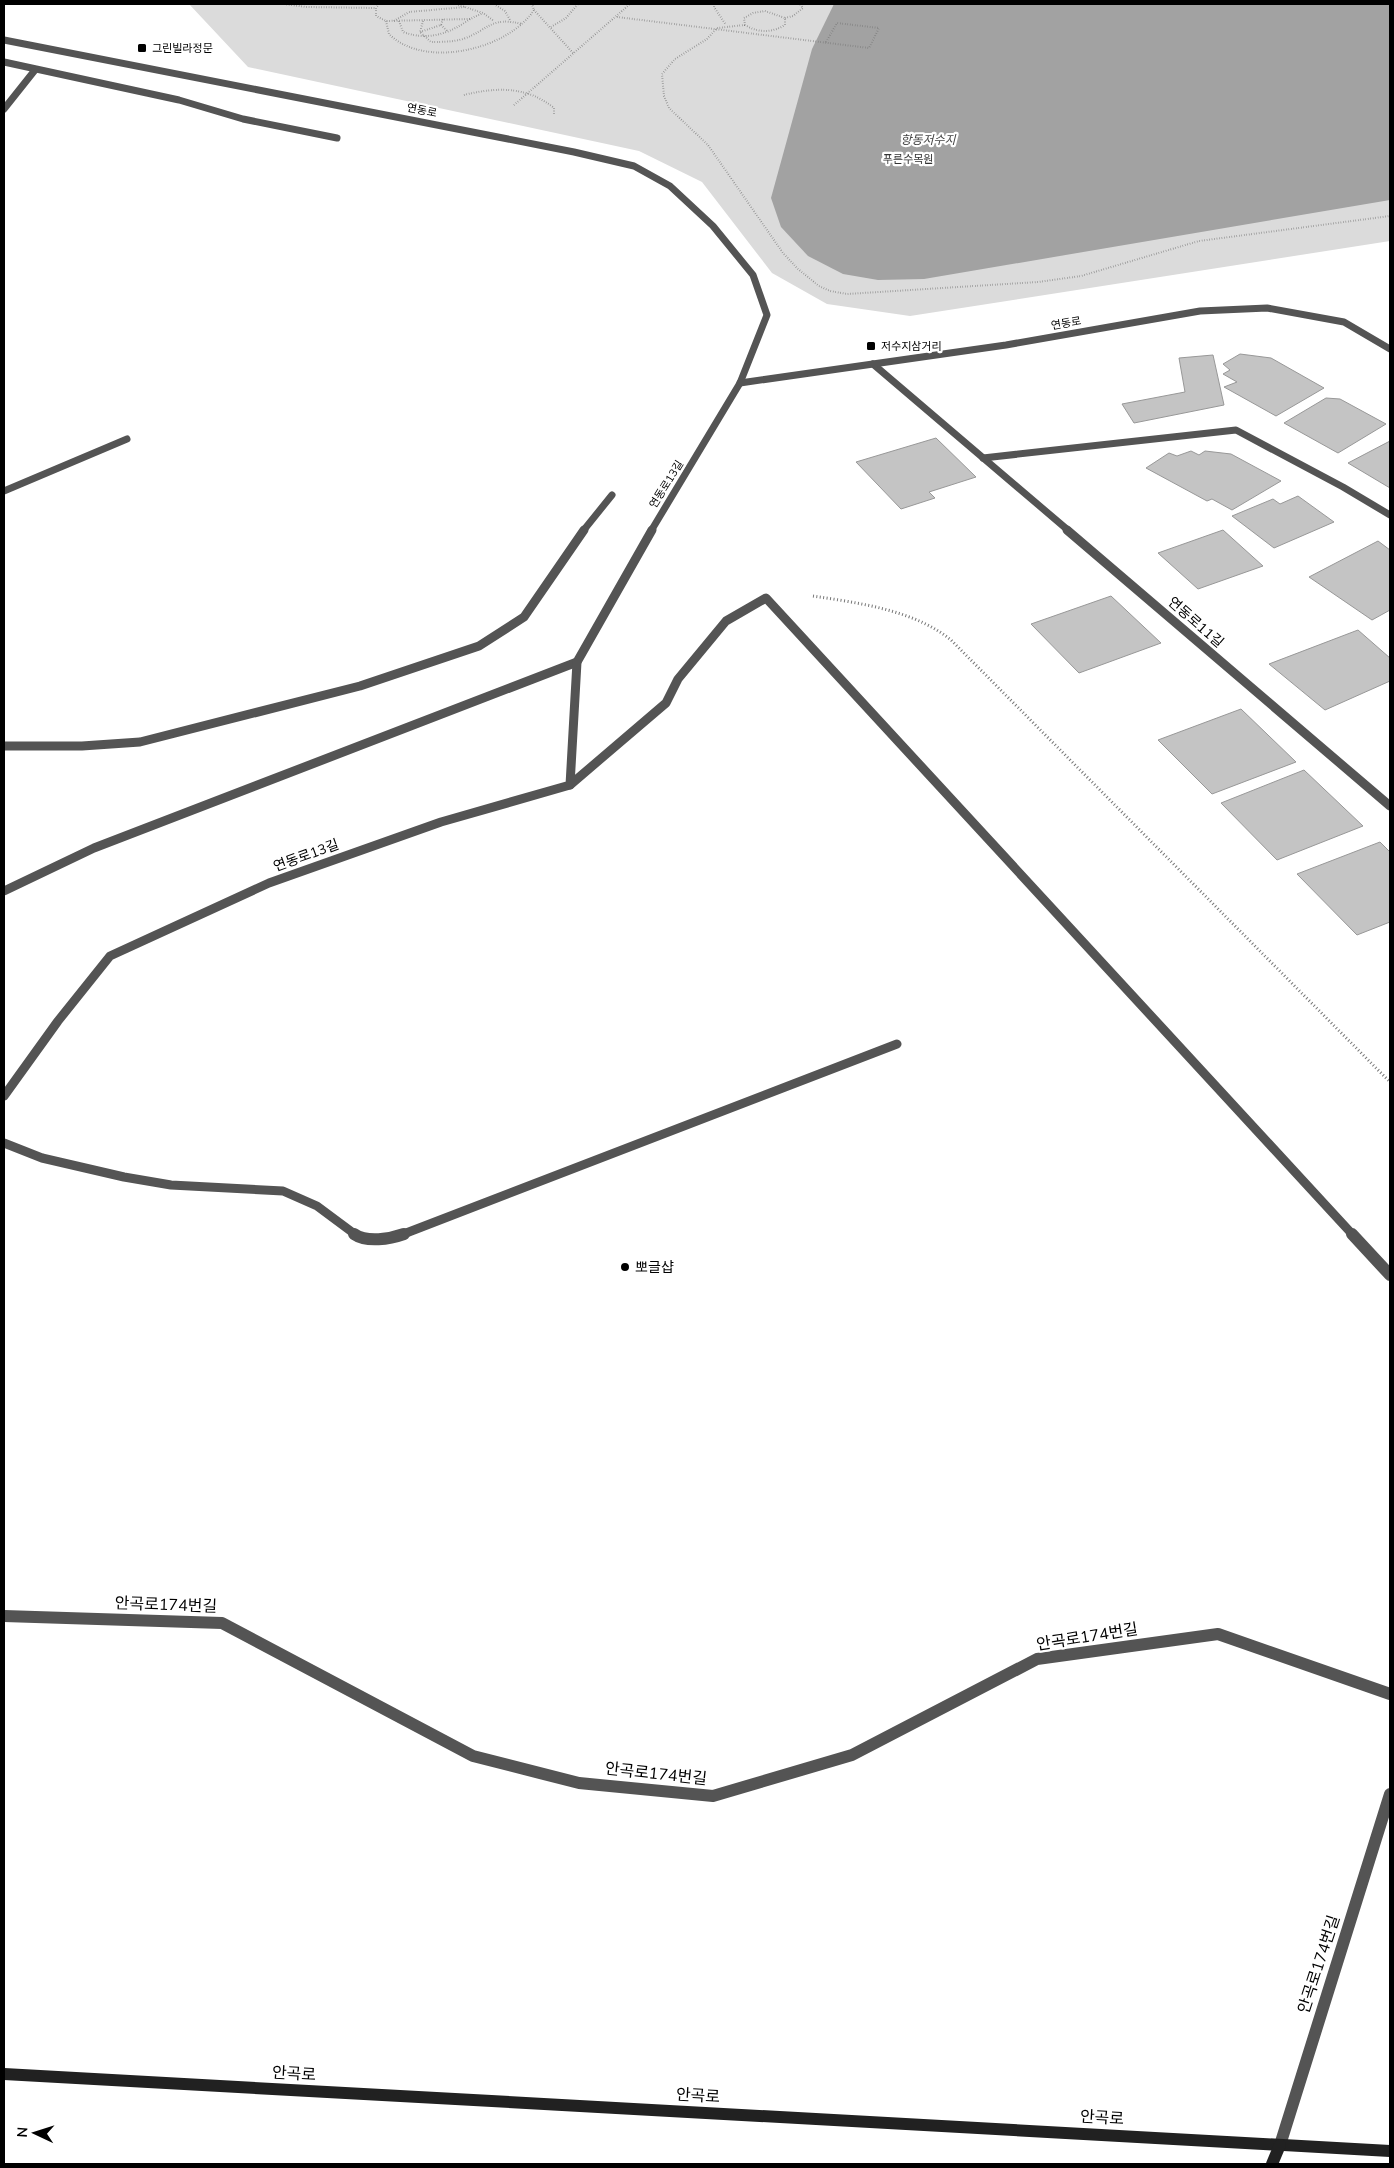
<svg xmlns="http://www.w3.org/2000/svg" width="1394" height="2168" viewBox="0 0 1394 2168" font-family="'Nunito Sans','Noto Sans KR',sans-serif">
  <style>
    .green { fill: #dbdbdb }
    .water { fill: #a2a2a2 }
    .building { fill: #c4c4c4; stroke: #989898 }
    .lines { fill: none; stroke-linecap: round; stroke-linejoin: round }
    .path-far1 { stroke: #767676; stroke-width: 2; stroke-dasharray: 0.5 2; stroke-linecap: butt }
    .path { stroke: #767676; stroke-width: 3; stroke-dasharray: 1 2.5; stroke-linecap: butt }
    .lane-far2 { stroke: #545454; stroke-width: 7 }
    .lane-far1 { stroke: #545454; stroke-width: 9 }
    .lane { stroke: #545454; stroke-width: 12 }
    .street-far2 { stroke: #545454; stroke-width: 7 }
    .street-far1 { stroke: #545454; stroke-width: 9 }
    .street { stroke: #545454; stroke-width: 12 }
    .secondary { stroke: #212121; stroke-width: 12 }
    .poi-dot { fill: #000; stroke: #fff; stroke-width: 2 }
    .labels { text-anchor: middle; stroke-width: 4.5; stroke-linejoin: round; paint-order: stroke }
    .far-poi-label { font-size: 11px; fill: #000; stroke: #fff; text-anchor: start }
    .far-street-label { font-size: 11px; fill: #000; stroke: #fff }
    .far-park-label { font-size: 11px; fill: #323232; stroke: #fff }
    .far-water-label { font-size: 12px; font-style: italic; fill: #434343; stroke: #fff }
    .street-label { font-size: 14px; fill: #000; stroke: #fff }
    .poi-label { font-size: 14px; fill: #000; stroke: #fff; text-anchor: start }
    .near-street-label { font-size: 16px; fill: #000; stroke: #fff }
  </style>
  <rect width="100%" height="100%" fill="#fff"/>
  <path class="green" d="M189 4H1390V241L910 316 827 304 772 273 702 182 639 151 248 67Z"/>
  <path class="water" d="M834 4H1390V200L924 279 878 280 843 274 808 256 781 227 771 198 812 49Z"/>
  <g class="building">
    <path d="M1240 354 1271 358 1324 388 1276 416 1224 387 1237 382 1223 374 1230 370 1223 364Z"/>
    <path d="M1213 355 1224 405 1134 423 1122 404 1185 392 1179 358Z"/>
    <path d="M1326 398 1340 399 1386 424 1338 453 1284 423Z"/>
    <path d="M936 438 976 477 929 492 935 498 901 509 856 462Z"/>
    <path d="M1390 441V488L1348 463Z"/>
    <path d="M1191 451 1199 455 1205 451 1231 454 1281 481 1232 510 1212 499 1207 501 1146 468 1169 453 1177 456Z"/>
    <path d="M1298 496 1334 522 1274 548 1232 516 1273 499 1280 504Z"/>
    <path d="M1223 530 1263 566 1198 589 1158 553Z"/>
    <path d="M1378 541 1390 550V610L1372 620 1309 577Z"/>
    <path d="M1111 596 1161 643 1079 673 1031 624Z"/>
    <path d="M1358 630 1390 658V681L1325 710 1269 664Z"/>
    <path d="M1241 709 1296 762 1212 794 1158 740Z"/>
    <path d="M1304 770 1363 826 1277 860 1221 803Z"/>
    <path d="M1380 842 1390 852V922L1357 935 1297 874Z"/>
  </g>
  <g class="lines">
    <g class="path-far1">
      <path d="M284 4 306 7 375 8"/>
      <path d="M379 4 376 8V16L386 21 470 19 483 13"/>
      <path d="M456 4 483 13 494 21"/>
      <path d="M494 4 505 11 510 20"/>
      <path d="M715 4 714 7 726 25"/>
      <path d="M534 10 574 54"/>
      <path d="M765 11 785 18V25C772 33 758 33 745 25L744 18 753 13Z"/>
      <path d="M617 17 869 48 879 28 837 23 826 42"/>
      <path d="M785 18 793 16 803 8 800 4"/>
      <path d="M386 21 389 34C425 70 509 49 534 10L532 4"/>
      <path d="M394 21 409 12 465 7"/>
      <path d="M399 21 403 32C428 41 449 34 470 19"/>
      <path d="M423 21 420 32 431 42C441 42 453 42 463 39 489 30 490 16 522 24"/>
      <path d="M441 25 448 32"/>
      <path d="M745 25 717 28 707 39 675 59 662 74 664 96 669 108 708 145 783 253 798 269 819 286 830 291 847 294 1038 282 1081 276 1199 241 1390 216"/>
      <path d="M551 27 566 18 578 4"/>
      <path d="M420 32 441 25 443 19"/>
      <path d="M464 95C496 87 527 86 554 108V114"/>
      <path d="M514 105 630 4"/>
    </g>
    <path class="path" d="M813 596C859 603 914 610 951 640L1390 1082"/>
    <g class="lane-far2">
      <path d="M4 62 179 100 243 119 337 138"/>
      <path d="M4 109 35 70"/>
      <path d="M873 364 1069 531"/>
      <path d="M983 458 1236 430 1343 487 1390 515"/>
      <path d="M4 491 127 439"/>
      <path d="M583 531 612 495"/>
    </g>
    <g class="lane-far1">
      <path d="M1067 530 1390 806"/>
      <path d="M4 746H82L140 742 360 686 479 646 524 617 584 530"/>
      <path d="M570 785 666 703 678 679 726 621 766 598 1353 1235"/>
      <path d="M4 1143 42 1158 124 1177 171 1185 283 1191 317 1206 356 1235"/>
      <path d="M401 1235 897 1044"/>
    </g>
    <g class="lane">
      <path d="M354 1234C367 1243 390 1239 404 1234"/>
      <path d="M1352 1234 1390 1275"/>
    </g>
    <g class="street-far2">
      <path d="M4 40 574 152 634 166 670 186 713 226 753 275 767 315 740 383 651 531"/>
      <path d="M740 383 1006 345 1200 311 1267 308 1344 322 1390 349"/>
    </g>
    <g class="street-far1">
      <path d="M4 891 94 848 577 662"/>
      <path d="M4 1096 58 1021 110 956 269 883 441 822 570 785 577 662 652 530"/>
    </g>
    <g class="street">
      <path d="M4 1616 222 1623 473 1756 579 1783 713 1796 852 1755 1037 1659 1218 1634 1390 1694"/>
      <path d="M1280 2145 1390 1794"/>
    </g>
    <g class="secondary">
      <path d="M4 2074 1390 2151"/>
      <path d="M1272 2164 1280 2145"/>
    </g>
  </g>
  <g class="poi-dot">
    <rect x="137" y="43" width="10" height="10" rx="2.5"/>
    <rect x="866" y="341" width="10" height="10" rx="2.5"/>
    <circle cx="625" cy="1267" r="5"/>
  </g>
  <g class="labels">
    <g class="far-poi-label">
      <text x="152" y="52">그린빌라정문</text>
      <text x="881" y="350">저수지삼거리</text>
    </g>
    <g class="far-street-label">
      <text transform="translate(422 110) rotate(11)" y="4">연동로</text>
      <text transform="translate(1066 323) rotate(-10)" y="4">연동로</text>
      <text transform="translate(666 484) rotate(-58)" y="4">연동로13길</text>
    </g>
    <g class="far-park-label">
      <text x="908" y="163">푸른수목원</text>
    </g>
    <g class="far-water-label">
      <text x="928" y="144">항동저수지</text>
    </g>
    <g class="street-label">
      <text transform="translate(1196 622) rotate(41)" y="5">연동로11길</text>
      <text transform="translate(306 855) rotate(-20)" y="5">연동로13길</text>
    </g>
    <g class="poi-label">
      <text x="635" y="1272">뽀글샵</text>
    </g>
    <g class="near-street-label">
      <text transform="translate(166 1604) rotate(2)" y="6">안곡로174번길</text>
      <text transform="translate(1087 1636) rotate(-9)" y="6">안곡로174번길</text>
      <text transform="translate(656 1773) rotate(6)" y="6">안곡로174번길</text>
      <text transform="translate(1318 1964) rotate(-72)" y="6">안곡로174번길</text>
      <text transform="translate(294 2073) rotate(3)" y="6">안곡로</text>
      <text transform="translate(698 2095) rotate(3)" y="6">안곡로</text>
      <text transform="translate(1102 2117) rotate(3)" y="6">안곡로</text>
    </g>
  </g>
  <rect width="1394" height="2168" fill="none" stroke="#000000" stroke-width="10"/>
  <g transform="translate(35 2133) rotate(274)" stroke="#ffffff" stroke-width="4" paint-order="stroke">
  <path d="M0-4L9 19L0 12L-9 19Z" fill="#000000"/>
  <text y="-8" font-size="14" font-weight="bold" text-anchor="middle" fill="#000000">N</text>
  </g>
</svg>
